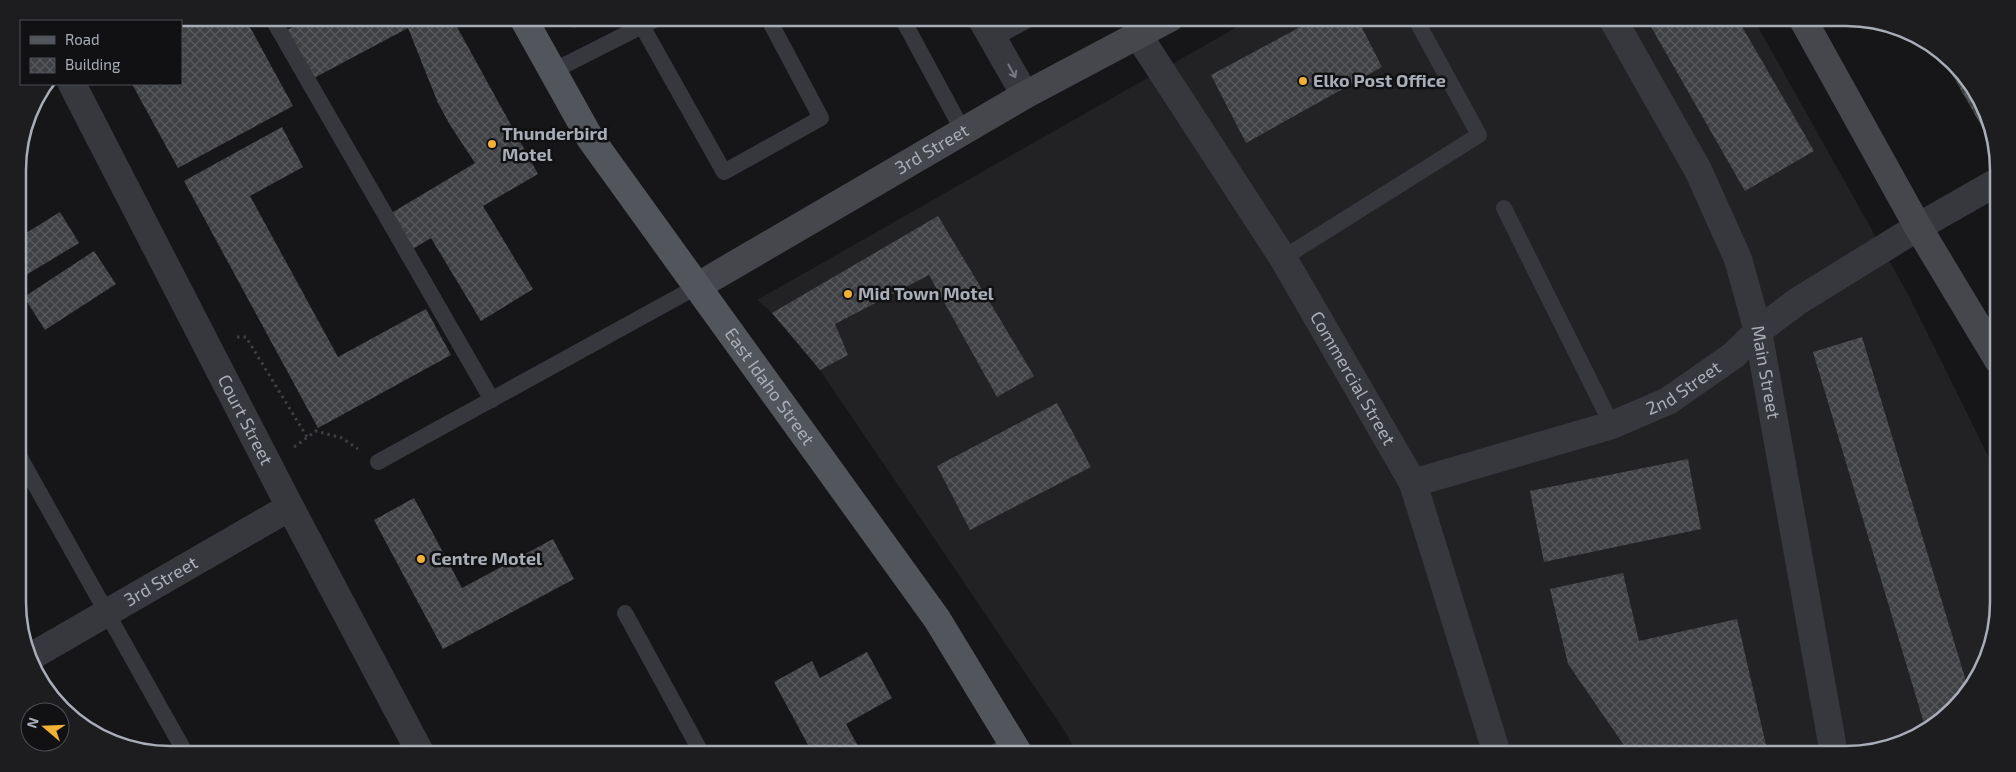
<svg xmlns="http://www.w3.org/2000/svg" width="2016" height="772" viewBox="0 0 2016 772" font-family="'Exo 2',sans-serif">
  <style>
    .built { fill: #222225 }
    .building { fill: url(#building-cross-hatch) }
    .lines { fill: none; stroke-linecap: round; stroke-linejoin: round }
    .path { stroke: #3d3f44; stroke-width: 3; stroke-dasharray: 2.5 4; stroke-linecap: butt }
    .lane { stroke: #37383d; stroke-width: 16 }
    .street { stroke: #37383d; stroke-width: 28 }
    .secondary { stroke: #45474d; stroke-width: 28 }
    .primary { stroke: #53555c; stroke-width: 28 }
    .oneway { stroke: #757881 }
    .poi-dot { fill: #f2b134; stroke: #111113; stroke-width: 2 }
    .labels { text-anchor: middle; stroke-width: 5; stroke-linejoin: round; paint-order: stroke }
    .poi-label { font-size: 18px; font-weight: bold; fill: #a8adb8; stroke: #111113; text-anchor: start }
    .street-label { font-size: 18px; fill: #a8adb8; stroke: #111113 }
    .rim { fill: none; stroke: #a8adb8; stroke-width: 2.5 }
  </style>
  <defs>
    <pattern id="building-cross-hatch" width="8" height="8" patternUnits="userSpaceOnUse" patternTransform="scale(1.25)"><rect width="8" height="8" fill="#404145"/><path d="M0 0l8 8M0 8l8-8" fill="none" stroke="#595a5e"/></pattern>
  </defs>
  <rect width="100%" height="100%" fill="#161618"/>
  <path class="built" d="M1253 18H1753L1909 296 1998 476V602L1990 651 1967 695 1939 723 1895 746 1856 754H1077L1066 733 820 370 772 313 757 300Z"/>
  <g class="building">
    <path d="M170 18H245L293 106 178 168 132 84H181V21H156Z"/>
    <path d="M312 18H452L538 174 483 206 533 289 481 321 431 238 408 252 388 215 475 163 450 125 438 103 408 28 314 78 287 30Z"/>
    <path d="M568 18H592L574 28Z"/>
    <path d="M1317 18H1357L1382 67 1246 143 1211 75Z"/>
    <path d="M1646 18H1737L1814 151 1745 191Z"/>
    <path d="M1940 53 1967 77 1990 132 1986 134Z"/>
    <path d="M282 127 303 167 250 196 338 357 426 309 451 355 318 428 184 181Z"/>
    <path d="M60 212 79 243 21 278 18 274V238Z"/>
    <path d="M938 216 1034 376 997 397 929 275 835 324 848 355 820 370 772 313Z"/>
    <path d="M94 251 116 284 45 330 24 297Z"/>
    <path d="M1862 337 1969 691 1939 723 1926 730 1813 352Z"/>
    <path d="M1057 403 1091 467 970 530 937 466Z"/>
    <path d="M1688 459 1701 529 1544 562 1530 491Z"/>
    <path d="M414 498 462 588 553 539 574 579 443 649 374 520Z"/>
    <path d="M1623 573 1639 641 1737 619 1768 754H1630L1568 664 1550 589Z"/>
    <path d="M867 652 892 698 846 724 859 748 847 754H813L774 682 812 661 820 678Z"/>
  </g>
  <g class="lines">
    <g class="path">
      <path d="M237 337H246L307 437"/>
      <path d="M294 447 316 431 342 438 358 449"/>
    </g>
    <g class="lane">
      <path d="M272 18 492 400"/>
      <path d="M902 18 963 131"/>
      <path d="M642 26 724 172 821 118 768 18"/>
      <path d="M993 39 1031 18"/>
      <path d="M553 71 658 18"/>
      <path d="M1504 208 1612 425"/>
      <path d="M1283 258 1479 135 1415 18"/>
      <path d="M19 456 186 754"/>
      <path d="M378 462 698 286"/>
      <path d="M625 613 702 754"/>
      <path d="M991 754 1013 743"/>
    </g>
    <g class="street">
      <path d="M981 18 1025 95"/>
      <path id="s1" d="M1612 18 1698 170 1738 259 1758 331 1834 754"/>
      <path id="s2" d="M1138 35 1283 258 1413 483 1497 754"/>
      <path id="s3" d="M72 84 290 507 421 754"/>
      <path id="s4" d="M1413 483 1612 425 1668 401 1734 355 1758 331 1798 301 1918 227 1997 182"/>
      <path id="s5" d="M32 656 290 507"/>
    </g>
    <g class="secondary">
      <path d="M1802 18 1918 227 1998 360"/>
      <path id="s6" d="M698 286 1025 95 1170 18"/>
    </g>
    <path class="primary" id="s7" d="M523 18 590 138 937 619 1019 754"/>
  </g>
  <defs><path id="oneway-shaft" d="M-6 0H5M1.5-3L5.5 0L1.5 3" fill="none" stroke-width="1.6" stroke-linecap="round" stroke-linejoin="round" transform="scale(1.25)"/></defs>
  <use class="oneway" href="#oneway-shaft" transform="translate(1012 71) rotate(61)"/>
  <g class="poi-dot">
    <circle cx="1303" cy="81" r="5"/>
    <circle cx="492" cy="144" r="5"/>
    <circle cx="848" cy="294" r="5"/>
    <circle cx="421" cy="559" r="5"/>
  </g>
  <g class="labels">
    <g class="poi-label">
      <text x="1313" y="87">Elko Post Office</text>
      <text x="502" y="140">Thunderbird<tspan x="502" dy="21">Motel</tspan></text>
      <text x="858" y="300">Mid Town Motel</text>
      <text x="431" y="565">Centre Motel</text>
    </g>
    <g class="street-label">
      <text dy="6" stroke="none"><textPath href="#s6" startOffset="271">3rd Street</textPath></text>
      <text dy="6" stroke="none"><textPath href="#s1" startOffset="389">Main Street</textPath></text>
      <text dy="6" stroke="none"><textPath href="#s2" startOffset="405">Commercial Street</textPath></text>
      <text dy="6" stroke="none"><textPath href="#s7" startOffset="444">East Idaho Street</textPath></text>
      <text dy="6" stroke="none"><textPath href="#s4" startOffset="288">2nd Street</textPath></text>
      <text dy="6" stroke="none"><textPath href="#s3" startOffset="378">Court Street</textPath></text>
      <text dy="6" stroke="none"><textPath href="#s5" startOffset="149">3rd Street</textPath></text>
    </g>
  </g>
  <path d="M0 0H2016V772H0ZM170 26H1846A144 144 0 0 1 1990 170V602A144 144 0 0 1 1846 746H170A144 144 0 0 1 26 602V170A144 144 0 0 1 170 26Z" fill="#1d1d20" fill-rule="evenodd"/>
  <path class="rim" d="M170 26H1846A144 144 0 0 1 1990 170V602A144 144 0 0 1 1846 746H170A144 144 0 0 1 26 602V170A144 144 0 0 1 170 26Z"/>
  <rect x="20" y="20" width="162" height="65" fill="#111113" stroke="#4d4f55"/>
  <rect x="30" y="36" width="25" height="8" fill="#53555c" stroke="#4d4f55"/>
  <text x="65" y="45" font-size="15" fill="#a8adb8">Road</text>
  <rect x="30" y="58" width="25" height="15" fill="url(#building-cross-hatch)" stroke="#4d4f55"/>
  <text x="65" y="70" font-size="15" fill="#a8adb8">Building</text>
  <g transform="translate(45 727) rotate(289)"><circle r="24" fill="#111113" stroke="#4d4f55"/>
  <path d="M0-4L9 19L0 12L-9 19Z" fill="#f2b134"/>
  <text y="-8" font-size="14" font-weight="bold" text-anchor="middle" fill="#a8adb8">N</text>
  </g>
</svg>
